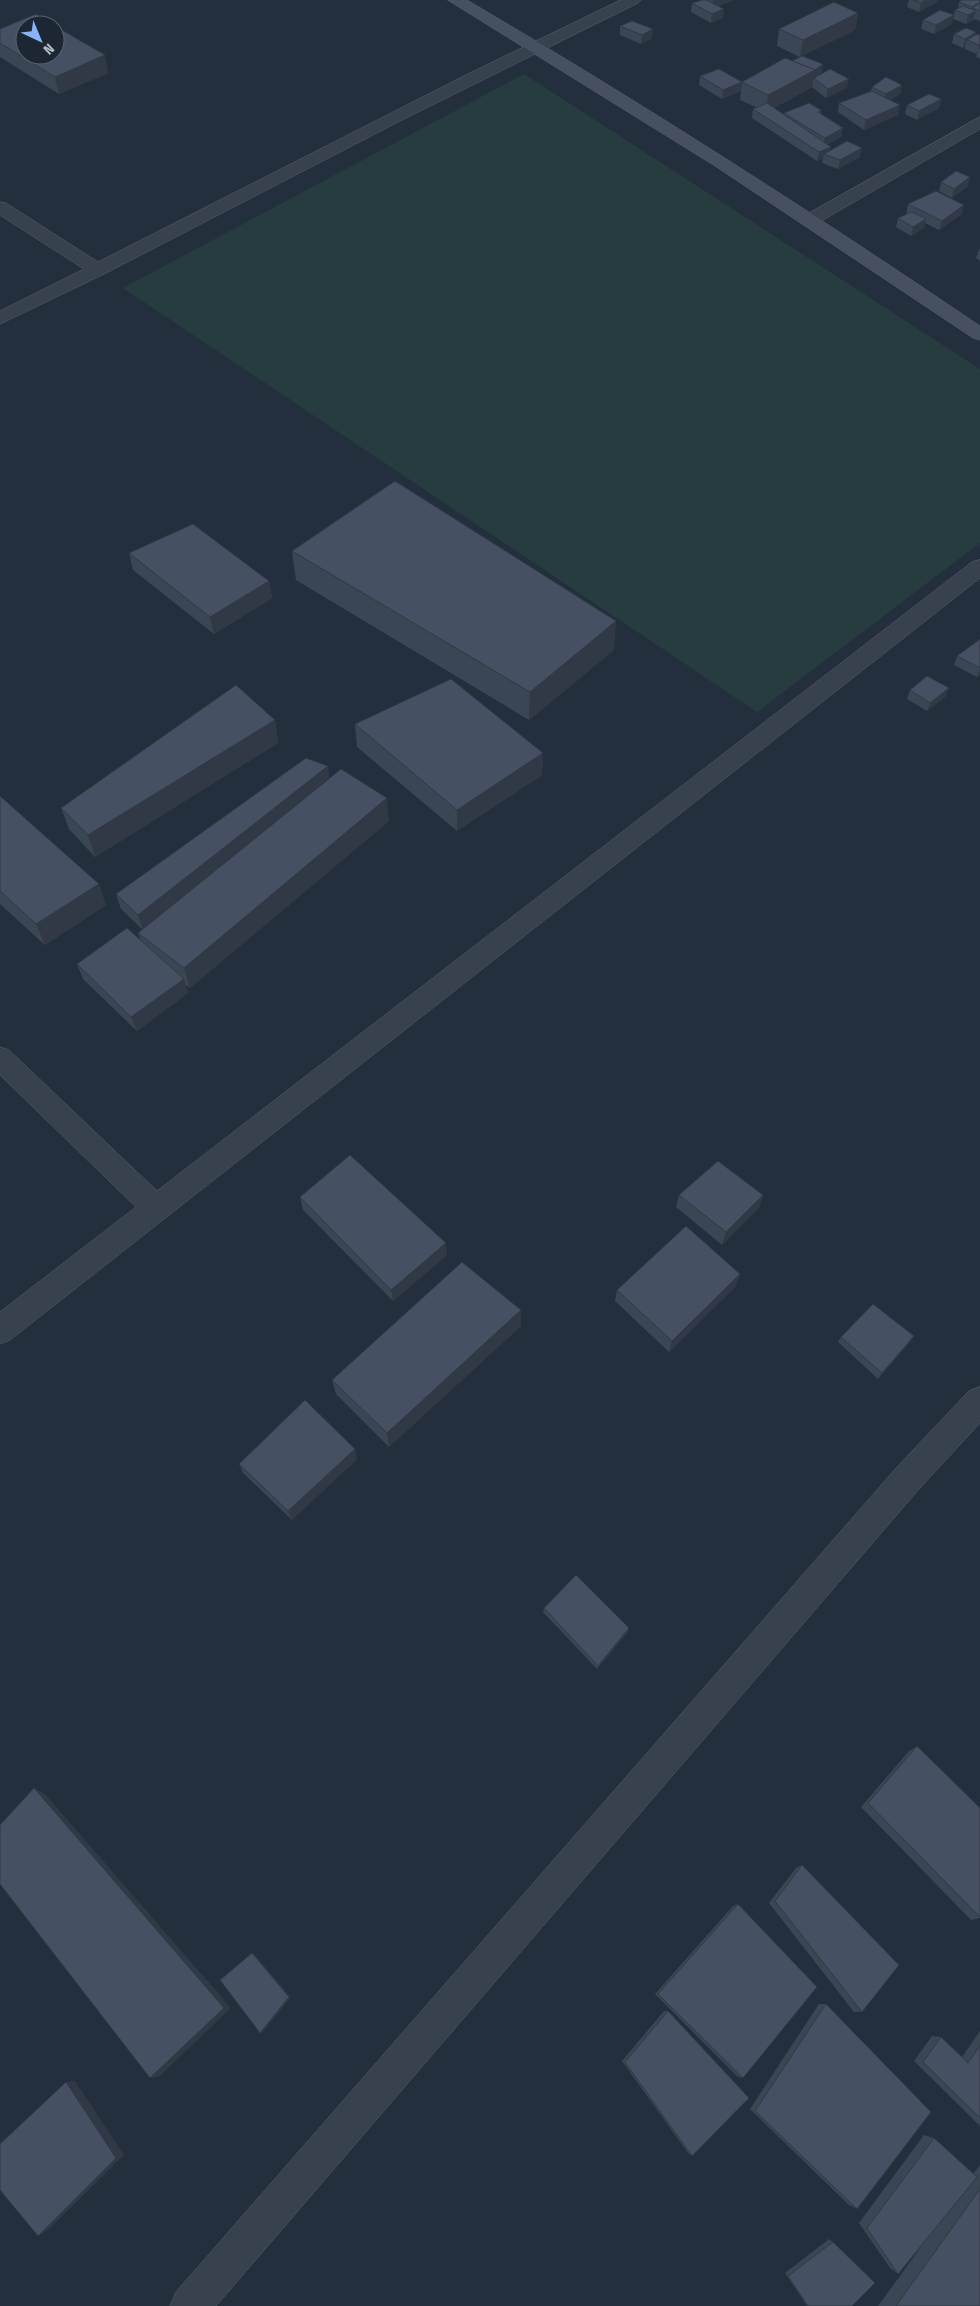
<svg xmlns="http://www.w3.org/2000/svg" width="980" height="2306" viewBox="0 0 980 2306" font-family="'Fira Sans Condensed',sans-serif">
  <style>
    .green { fill: #263c3f }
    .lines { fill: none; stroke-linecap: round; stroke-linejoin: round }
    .minor-casing { stroke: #565f6c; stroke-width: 1 }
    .secondary-casing { stroke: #565f6c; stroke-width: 1 }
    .minor { fill: #38414e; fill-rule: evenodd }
    .secondary { fill: #465061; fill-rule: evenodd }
    .wall { fill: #3b4654 }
    .shaded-wall { fill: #303945 }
    .building { fill: #455162; stroke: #303945 }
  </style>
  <rect width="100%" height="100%" fill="#242f3e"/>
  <path class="green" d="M524 74 980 369V543L757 712 123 288Z"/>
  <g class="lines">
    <g class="minor-casing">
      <g id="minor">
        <path d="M621 0H641L638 3 400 121 104 274 0 324V311L84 269 0 215V202L6 203 98 262 468 74Z"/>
        <path d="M980 117V129L816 224H804L801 220 804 216Z"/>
        <path d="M980 560V578L10 1340 0 1344V1312L136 1207 0 1075V1047L9 1050 157 1191 972 562Z"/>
        <path d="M980 1387V1423L919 1489 216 2306H170L176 2292 897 1467 969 1391Z"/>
      </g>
    </g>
    <g class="secondary-casing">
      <path id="secondary" d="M448 0H467C642 103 812 212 980 326V340L973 338 715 166Z"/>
    </g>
    <use href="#minor" class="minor"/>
    <use href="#secondary" class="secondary"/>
  </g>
  <g class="wall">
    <path d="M700 0H734L718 6 723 18 711 23 691 12 692 3 700 1Z"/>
    <path d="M909 0H938L937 2 919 12 907 7Z"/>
    <path d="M980 0V21L974 19 973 20 966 24 953 19 955 10 958 9 959 2Z"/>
    <path d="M858 13 855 30 802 56 822 73 816 77 847 88 826 98 812 87 774 108 783 114 784 113 821 110V114L843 128 841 137 827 144 831 147 830 151 860 157 838 169 822 163 823 158 817 161 752 118 753 109 756 107 740 100 741 91 722 99 699 85 700 76 742 82 792 61 800 57 777 46 779 29Z"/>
    <path d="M923 20 952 24 934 34 921 29Z"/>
    <path d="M620 26 652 38 641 44 620 35Z"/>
    <path d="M0 29 108 73 59 94 0 57Z"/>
    <path d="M976 32 975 35H980V59L976 57 977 53 976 54 965 49V46L963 48 952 43 954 34Z"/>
    <path d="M902 85 900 94 890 100 898 115 864 130 838 112 839 103 871 91 872 87Z"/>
    <path d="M941 99 939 108 917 120 905 114 907 105Z"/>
    <path d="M941 182 968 186 952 198 939 191Z"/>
    <path d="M908 204 962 214 939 230 925 223 924 228 911 236 896 227 898 218 907 214H906Z"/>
    <path d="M979 249H980V261L976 258Z"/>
    <path d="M292 551 614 650 529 720 296 580Z"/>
    <path d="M129 553 269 581 272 598 214 634 133 570Z"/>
    <path d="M980 639V675L977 677 954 665 957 656Z"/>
    <path d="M910 690 946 696 927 711 907 699Z"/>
    <path d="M275 720 278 743 95 857 69 829 61 808Z"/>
    <path d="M355 724 543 753 542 775 457 831 357 747Z"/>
    <path d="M330 778 389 821 190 988 186 985 188 993 137 1031 83 979 77 964 141 941 138 933 143 930 121 909 116 894Z"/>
    <path d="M0 796 106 905 45 945 0 904Z"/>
    <path d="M679 1195H763L759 1208 722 1245 676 1207Z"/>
    <path d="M300 1197 447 1255 393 1301 303 1210Z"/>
    <path d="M736 1286 669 1352 615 1301 617 1290Z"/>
    <path d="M521 1326 389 1447 336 1394 332 1380Z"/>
    <path d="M841 1337 910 1342 878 1379 838 1342Z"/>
    <path d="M355 1449 357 1459 292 1520 243 1473 239 1464Z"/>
    <path d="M544 1608 628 1632 597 1669 543 1612Z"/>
    <path d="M917 1746 980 1808V1918L971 1920 861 1807 909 1751Z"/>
    <path d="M802 1865 862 2012H854L769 1903 796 1868Z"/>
    <path d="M738 1904 743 2078 738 2077 655 1994 733 1906Z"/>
    <path d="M819 2004H826L857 2209 849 2205 750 2109Z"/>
    <path d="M664 2011H668L692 2156 688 2153 622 2061Z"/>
    <path d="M980 2031V2126L914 2061 932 2036 941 2037 962 2057Z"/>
    <path d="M924 2135 934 2138 973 2174 980 2165V2306H878L921 2247 898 2274 890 2268 859 2223Z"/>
    <path d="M829 2239 833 2242 852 2306H807L785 2273Z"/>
  </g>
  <g class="shaded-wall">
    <path d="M713 0H734L712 9Z"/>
    <path d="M926 0H938L937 2 919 12 921 3Z"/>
    <path d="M980 2V10L972 8 971 14 976 11 973 20 966 24 968 15 970 14 972 7Z"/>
    <path d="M724 9 723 18 711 23 712 14Z"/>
    <path d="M858 13 855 30 800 57 803 40Z"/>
    <path d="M954 15 952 24 934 34 936 25Z"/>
    <path d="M653 29 652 38 641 44 642 35Z"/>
    <path d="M976 32 974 41 967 40 965 46 963 48 965 39Z"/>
    <path d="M980 44V49L978 48 977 53 976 54 979 45Z"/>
    <path d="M105 55 108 73 59 94 55 77Z"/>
    <path d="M823 64 822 73 814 78 812 87 766 112 768 95Z"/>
    <path d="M849 79 847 88 826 98 828 89Z"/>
    <path d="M742 82 741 91 722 99 723 90Z"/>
    <path d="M902 85 900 94 884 103 886 94Z"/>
    <path d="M941 99 939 108 917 120 919 111Z"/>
    <path d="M900 105 898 115 864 130 866 120Z"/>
    <path d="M843 128 841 137 823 147 825 138Z"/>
    <path d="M831 147 829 156 824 154 823 158 817 161 819 152Z"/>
    <path d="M862 148 860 157 838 169 840 160Z"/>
    <path d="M970 177 968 186 952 198 954 189Z"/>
    <path d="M964 205 962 214 939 230 942 221Z"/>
    <path d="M926 219 924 228 911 236 913 227Z"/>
    <path d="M269 581 272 598 214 634 210 617Z"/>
    <path d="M616 621 614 650 529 720 530 692Z"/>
    <path d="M980 669V675L977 677Z"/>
    <path d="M949 688 946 696 927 711 930 703Z"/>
    <path d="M275 720 278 743 95 857 88 835Z"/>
    <path d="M543 753 542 775 457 831V810Z"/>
    <path d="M328 766 330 782 143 930 138 915Z"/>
    <path d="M387 798 389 821 190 988 184 968Z"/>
    <path d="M99 884 106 905 45 945 36 924Z"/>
    <path d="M184 979 188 993 137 1031 131 1017Z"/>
    <path d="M763 1195 759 1208 722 1245 726 1232Z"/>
    <path d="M446 1243 447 1255 393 1301 391 1290Z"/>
    <path d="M740 1274 736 1286 669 1352 672 1341Z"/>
    <path d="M521 1310V1326L389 1447 387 1433Z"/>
    <path d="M914 1336 910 1342 878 1379 882 1373Z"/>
    <path d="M355 1449 357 1459 292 1520 288 1511Z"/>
    <path d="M629 1628 628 1632 597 1669 598 1666Z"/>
    <path d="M34 1788 45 1794 231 2008 160 2076 150 2078Z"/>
    <path d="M252 1953 254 1954 291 1997 262 2033H260Z"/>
    <path d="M75 2081 124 2155 47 2231 38 2236 66 2082Z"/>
  </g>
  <g class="building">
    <path d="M703 0H706L724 9 712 14 692 3Z"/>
    <path d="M913 0H926L921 3Z"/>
    <path d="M962 0H980V2L972 7 959 2Z"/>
    <path d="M834 2 858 13 803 40 779 29Z"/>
    <path d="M980 3V11L972 8Z"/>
    <path d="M963 6 976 11 968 15 955 10Z"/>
    <path d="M940 10 954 15 936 25 923 20Z"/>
    <path d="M36 14 54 25H25V55H55V26L105 55 55 77 0 43V29Z"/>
    <path d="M632 21 653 29 642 35 620 26Z"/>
    <path d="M966 28 976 32 965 39 954 34Z"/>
    <path d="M977 34 980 35V44L979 45 967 40Z"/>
    <path d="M802 56 823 64 815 70 792 61Z"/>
    <path d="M785 58 815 70 768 95 742 82Z"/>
    <path d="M719 69 742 82 723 90 700 76Z"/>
    <path d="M830 69 849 79 828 89 814 78Z"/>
    <path d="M886 77 902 85 886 94 872 87Z"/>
    <path d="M872 91 900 105 866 120 839 103Z"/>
    <path d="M929 94 941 99 919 111 907 105Z"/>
    <path d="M767 103 831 147 819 152 753 109Z"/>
    <path d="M809 103 821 110 818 112 843 128 825 138 784 113Z"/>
    <path d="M847 141 862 148 840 160 824 154Z"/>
    <path d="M956 171 970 177 954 189 941 182Z"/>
    <path d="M936 191 964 205 942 221 908 204Z"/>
    <path d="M912 212 926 219 913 227 898 218Z"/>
    <path d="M395 481 616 621 530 692 292 551Z"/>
    <path d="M193 524 269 581 210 617 129 553Z"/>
    <path d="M980 639V668L957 656Z"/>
    <path d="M927 676 949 688 930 703 910 690Z"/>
    <path d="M451 679 543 753 457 810 355 724Z"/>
    <path d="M236 685 275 720 88 835 61 808Z"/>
    <path d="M306 758 328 766 138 915 116 894Z"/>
    <path d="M341 769 387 798 184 968 138 933Z"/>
    <path d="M0 796 99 884 36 924 0 891Z"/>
    <path d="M127 928 184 979 131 1017 77 964Z"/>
    <path d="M350 1155 446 1243 391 1290 300 1197Z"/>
    <path d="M718 1161 763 1195 726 1232 679 1195Z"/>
    <path d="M686 1226 740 1274 672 1341 617 1290Z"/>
    <path d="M462 1262 521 1310 387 1433 332 1380Z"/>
    <path d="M873 1304 914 1336 882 1373 841 1337Z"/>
    <path d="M305 1400 355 1449 288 1511 239 1464Z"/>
    <path d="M576 1575 629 1628 598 1666 544 1608Z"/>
    <path d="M917 1746 980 1808V1917L868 1803Z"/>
    <path d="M34 1788 224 2008 150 2078 0 1884V1825Z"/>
    <path d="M802 1865 899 1965 862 2012 775 1901Z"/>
    <path d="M738 1904 817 1987 743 2078 658 1994Z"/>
    <path d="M252 1953 289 1997 260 2033 220 1980Z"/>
    <path d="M826 2004 931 2112 857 2209 755 2111Z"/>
    <path d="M668 2011 749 2098 692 2156 625 2062Z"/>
    <path d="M941 2037 968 2063 980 2046V2118L923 2062Z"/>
    <path d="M66 2082 116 2158 38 2236 0 2190V2144Z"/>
    <path d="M934 2138 977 2177 898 2274 867 2228Z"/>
    <path d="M980 2189V2306H896Z"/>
    <path d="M833 2242 875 2283 852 2306H808L788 2276Z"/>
  </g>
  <g transform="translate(40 40) rotate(136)"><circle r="24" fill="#1d2633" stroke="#59626f"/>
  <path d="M0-4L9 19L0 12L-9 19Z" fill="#8ab4f8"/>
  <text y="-8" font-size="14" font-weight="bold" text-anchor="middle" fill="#b4bcc9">N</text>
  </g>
</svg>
